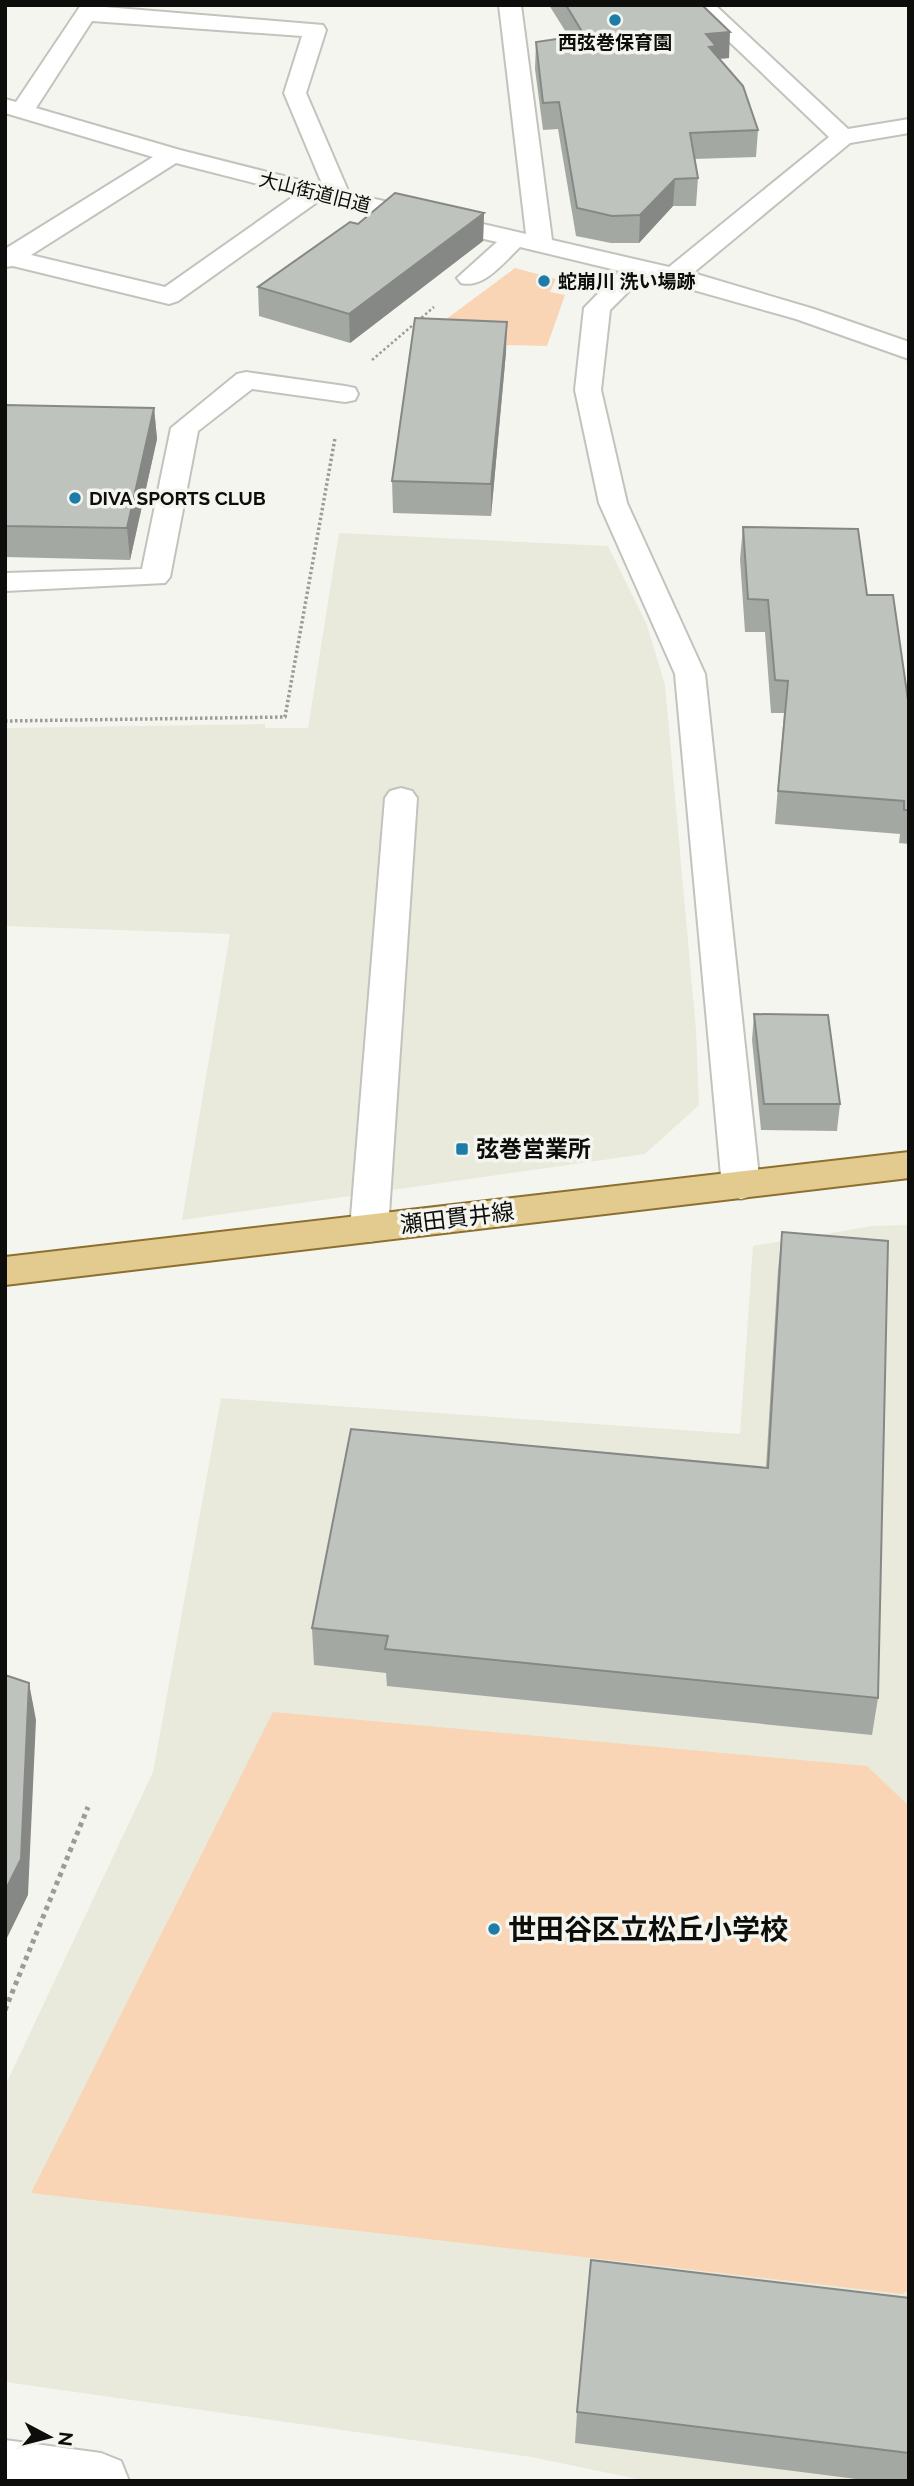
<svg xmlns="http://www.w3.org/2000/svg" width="914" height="2486" viewBox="0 0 914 2486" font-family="Raleway,'Noto Sans JP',sans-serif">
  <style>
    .built { fill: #e9eadc }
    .green { fill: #f9d4b5 }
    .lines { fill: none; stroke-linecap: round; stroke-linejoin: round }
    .minor-casing { stroke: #c2c3bd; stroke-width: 4 }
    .major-casing { stroke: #8c702f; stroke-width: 4 }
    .path-far2 { stroke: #9b9b97; stroke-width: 2.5; stroke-dasharray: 2.5 2.5; stroke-linecap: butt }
    .path-far1 { stroke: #9b9b97; stroke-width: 3.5; stroke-dasharray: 2.5 2.5; stroke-linecap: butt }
    .path { stroke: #9b9b97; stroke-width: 5; stroke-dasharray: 4.5 4.5; stroke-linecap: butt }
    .minor { fill: #fff; fill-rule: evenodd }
    .major { fill: #e3ca8e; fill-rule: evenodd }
    .wall { fill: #a4a8a3 }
    .shaded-wall { fill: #868885 }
    .building { fill: #bfc3be; stroke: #868885; stroke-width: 2 }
    .poi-dot { fill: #1e7ca9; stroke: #f5f5ef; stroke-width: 2.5 }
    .labels { text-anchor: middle; stroke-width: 7; stroke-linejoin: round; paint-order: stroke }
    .far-poi-label { font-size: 19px; font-weight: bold; fill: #0d0d0b; stroke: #f5f5ef; text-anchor: start }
    .far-street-label { font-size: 19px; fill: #0d0d0b; stroke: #f5f5ef }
    .poi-label { font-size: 23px; font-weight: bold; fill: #0d0d0b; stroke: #f5f5ef; text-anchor: start }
    .street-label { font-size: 23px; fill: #0d0d0b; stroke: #f5f5ef }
    .near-poi-label { font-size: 28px; font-weight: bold; fill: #0d0d0b; stroke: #f5f5ef; text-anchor: start }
  </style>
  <rect width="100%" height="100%" fill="#f5f5ef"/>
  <g class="built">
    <path d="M339 533 608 546 647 625 665 685 696 1030 699 1105 645 1154 182 1220 230 934 5 926V728L265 724V728H308Z"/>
    <path d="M909 1225V2481H647L531 2457 5 2382V2086L153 1772 221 1398 740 1434 753 1246 872 1226Z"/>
  </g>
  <g class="green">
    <path d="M515 268 556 279 550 292 565 295 547 346 414 343Z"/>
    <path d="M273 1712 867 1766 909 1806V2289L903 2294 31 2193Z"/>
  </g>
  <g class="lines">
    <g class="minor-casing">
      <g id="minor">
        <path d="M81 5 323 25 326 30 306 93 349 193 526 234 499 5H521L552 240 669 267 829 137 691 5H715L848 129 909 119V133L850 143 693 273 814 309 909 342V359L796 319 644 276 610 310 601 390 627 503 705 674 760 1186 754 1195 741 1199 728 1195 722 1186 675 674 599 503 575 390 584 308 620 271 520 247C504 262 484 289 461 283L457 278 497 242 320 200 178 301 169 304 13 266 5 267V249L153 157 5 113V99L16 102ZM92 21 302 36 284 93 323 186 180 150 36 108ZM176 163 297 194 165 287 31 255Z"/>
        <path d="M246 372 345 386 355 388 358 394 355 400 345 402 252 389 198 431 170 577 165 583 5 591V573L142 569 171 428 237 374Z"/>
        <path d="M401 788 412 791 417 798 388 1229 383 1239 369 1242 355 1239 350 1229 385 798 390 791Z"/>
        <path d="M5 2440 101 2453 121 2461 129 2481H5Z"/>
      </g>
    </g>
    <g class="major-casing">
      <path id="major" d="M909 1152V1178L5 1285V1257Z"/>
    </g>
    <path class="path-far2" d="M372 360 434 307"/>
    <path class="path-far1" d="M5 721 285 717 335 438"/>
    <path class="path" d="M5 2010 88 1807"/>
    <use href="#minor" class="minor"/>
    <use href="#major" class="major"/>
  </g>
  <g class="wall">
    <path d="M549 5H702L729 58 719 59 758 130 756 157 694 159 698 178 696 206H673L639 243H611L576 236 558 129 543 130 535 69 536 42 569 37Z"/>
    <path d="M484 213 483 241 350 343 259 316 258 287 358 224Z"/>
    <path d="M506 352 491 516 393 513 392 481Z"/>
    <path d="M5 405 154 408 157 439 130 560 5 557Z"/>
    <path d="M743 527 867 595 909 707V844L899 843 900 834 775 824 784 713H771L765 632H745L740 559Z"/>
    <path d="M754 1014 840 1104 837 1131 761 1130 752 1040Z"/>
    <path d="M782 1232 878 1698 872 1735 387 1686 386 1673 314 1665 312 1628 766 1468 778 1270Z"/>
    <path d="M909 2298V2481H872L575 2443 577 2412Z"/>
  </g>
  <g class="shaded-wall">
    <path d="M730 32 729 58 715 59 707 73 706 34Z"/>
    <path d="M675 179 673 206 639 243 640 215Z"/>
    <path d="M484 213 483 241 350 343 349 314Z"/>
    <path d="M507 322 506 352 491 516V484Z"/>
    <path d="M154 408 157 439 130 560 127 528Z"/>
    <path d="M29 1683 36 1720 28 1895 5 1942V1891Z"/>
  </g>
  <g class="building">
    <path d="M566 5H702L730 32 706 34 716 46 709 47 743 86 758 130 690 133 698 178 675 179 640 215 612 216 577 208 559 102 543 103 536 42 584 35Z"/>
    <path d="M395 193 484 213 349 314 258 287 350 222 358 224Z"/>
    <path d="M415 318 507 322 491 484 392 481Z"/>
    <path d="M5 405 154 408 127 528 5 526Z"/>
    <path d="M743 527 858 529 867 595H893L909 707V810H904V801L778 791 788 681 775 680 768 600 748 599Z"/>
    <path d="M754 1014 828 1015 840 1104H764Z"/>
    <path d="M782 1232 888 1241 878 1698 385 1649 388 1636 312 1628 351 1429 768 1468Z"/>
    <path d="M5 1675 29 1683 21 1859 5 1891Z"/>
    <path d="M591 2260 909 2298V2453L577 2412Z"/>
  </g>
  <g class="poi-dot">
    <circle cx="615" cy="20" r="7"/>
    <circle cx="544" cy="281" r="7"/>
    <circle cx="75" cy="498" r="7"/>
    <rect x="455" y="1142" width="14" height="14" rx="3.5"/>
    <circle cx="494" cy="1929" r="7"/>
  </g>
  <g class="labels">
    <g class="far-poi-label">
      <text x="615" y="49" text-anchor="middle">西弦巻保育園</text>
      <text x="558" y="288">蛇崩川 洗い場跡</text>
      <text x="89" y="505">DIVA SPORTS CLUB</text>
    </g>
    <g class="far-street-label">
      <text transform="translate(315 192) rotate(14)" y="7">大山街道旧道</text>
    </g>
    <g class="poi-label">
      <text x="476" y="1157">弦巻営業所</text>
    </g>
    <g class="street-label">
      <text transform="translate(457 1218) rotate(-7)" y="8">瀬田貫井線</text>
    </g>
    <g class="near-poi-label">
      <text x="508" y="1939">世田谷区立松丘小学校</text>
    </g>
  </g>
  <rect width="914" height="2486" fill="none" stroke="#0d0d0b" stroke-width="14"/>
  <g transform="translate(49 2437) rotate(97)" stroke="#f5f5ef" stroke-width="5" paint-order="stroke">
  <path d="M0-5L12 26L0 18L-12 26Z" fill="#0d0d0b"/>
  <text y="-10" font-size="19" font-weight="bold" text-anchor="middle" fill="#0d0d0b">N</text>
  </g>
</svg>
